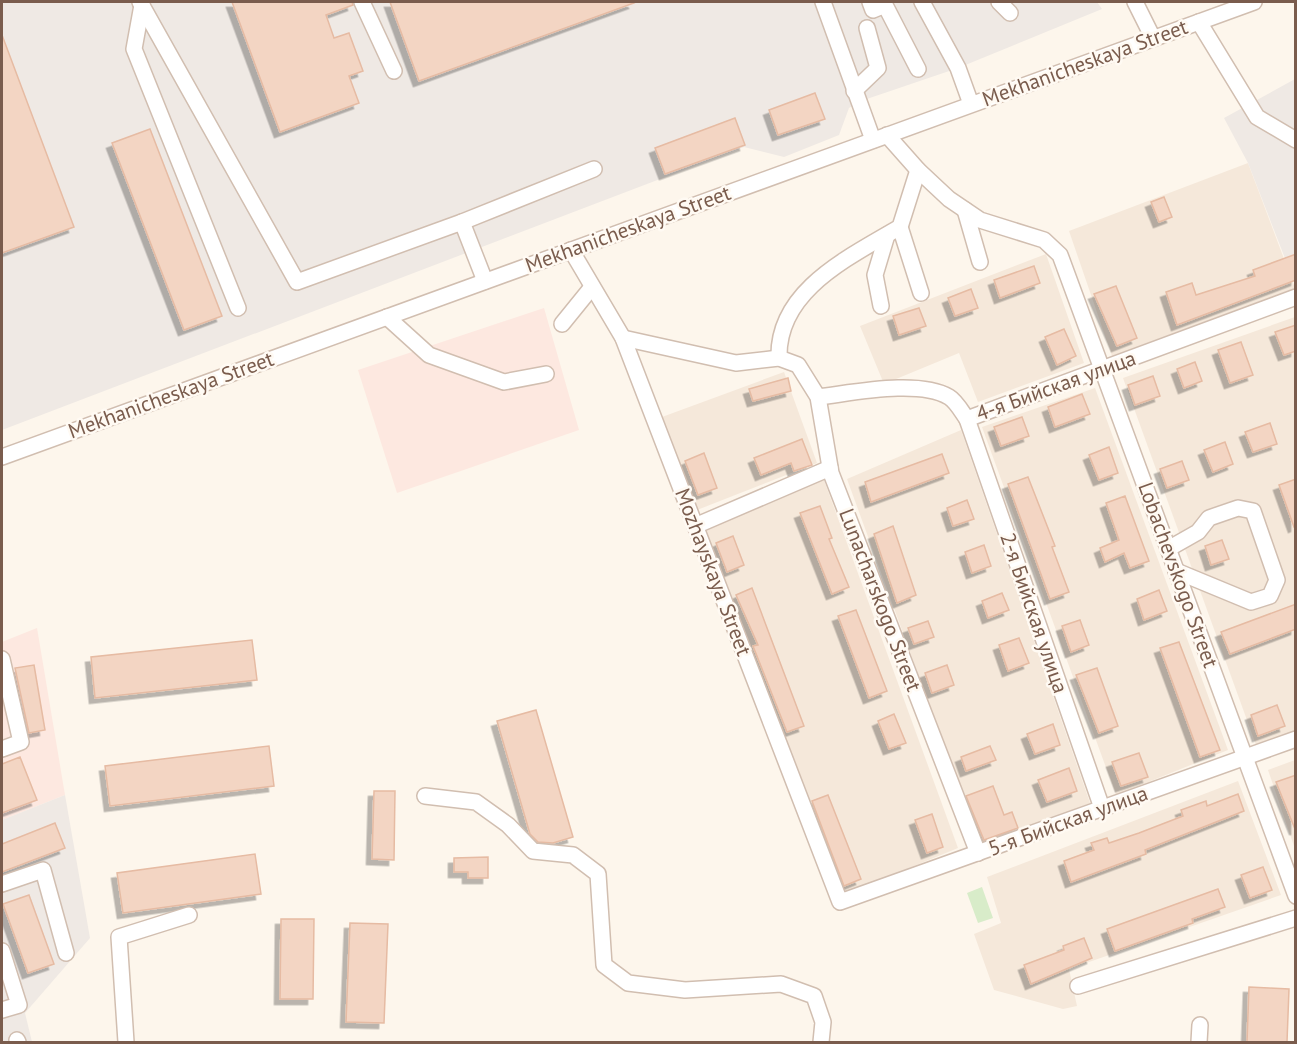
<svg xmlns="http://www.w3.org/2000/svg" width="1297" height="1044" viewBox="0 0 1297 1044" font-family="'PT Sans',sans-serif">
  <style>
    .residential { fill: #f5e8da }
    .commercial { fill: #fde8e0 }
    .industrial { fill: #efe9e4 }
    .green { fill: #d8ecc9 }
    .building { fill: #f3d5c3; stroke: #e6bba3; stroke-width: 1.5; filter: url(#shadow) }
    .lines { fill: none; stroke-linecap: round; stroke-linejoin: round }
    .minor-casing { stroke: #d1beb0; stroke-width: 18 }
    .minor { stroke: #fff; stroke-width: 15 }
    .labels { text-anchor: middle; stroke-width: 5; stroke-linejoin: round; paint-order: stroke }
    .street-label { font-size: 21px; fill: #7a5c4d; stroke: #fffaf3 }
  </style>
  <defs>
    <filter id="shadow"><feDropShadow dx="-5.5" dy="5.5" stdDeviation="0" flood-color="#0004"/></filter>
  </defs>
  <rect width="100%" height="100%" fill="#fdf6ec"/>
  <g class="residential">
    <path d="M1248 163 1295 288 1112 356 1069 231Z"/>
    <path d="M1046 254 1084 363 978 402 959 353 884 384 860 326Z"/>
    <path d="M1295 317V731L1256 745 1123 378Z"/>
    <path d="M784 372 817 463 697 510 662 417Z"/>
    <path d="M1095 388 1228 750 1116 795 982 427Z"/>
    <path d="M961 430 1090 803 981 847 847 479Z"/>
    <path d="M824 480 958 848 843 895 704 528Z"/>
    <path d="M1295 760V849L1268 770Z"/>
    <path d="M1238 781 1281 895 1069 969 1077 1006 1063 1009 994 990 974 934 1001 923 987 877Z"/>
  </g>
  <g class="commercial">
    <path d="M544 308 579 430 397 493 358 370Z"/>
    <path d="M37 628 65 795 2 820V642Z"/>
  </g>
  <g class="industrial">
    <path d="M2 2H1097L1102 9 958 68 858 102 849 108 839 135 784 157 744 147 2 430Z"/>
    <path d="M1295 79V284L1248 163 1224 118Z"/>
    <path d="M65 795 90 938 25 1013 32 1042H2V820Z"/>
  </g>
  <path class="green" d="M982 887 993 918 978 923 967 893Z"/>
  <g class="building">
    <path d="M232 2H352L353 5 326 15 334 38 349 33 363 71 349 76 359 103 280 132Z"/>
    <path d="M390 2H633L634 3 419 81Z"/>
    <path d="M2 35 74 227 2 253Z"/>
    <path d="M815 93 825 119 778 135 769 110Z"/>
    <path d="M735 118 745 145 665 174 655 148Z"/>
    <path d="M150 129 222 316 184 330 112 143Z"/>
    <path d="M1164 197 1172 217 1159 222 1151 202Z"/>
    <path d="M1296 254V280L1177 325 1166 292 1192 283 1196 295 1255 276 1253 270Z"/>
    <path d="M1034 266 1040 283 1000 298 994 280Z"/>
    <path d="M1116 286 1137 338 1117 346 1094 294Z"/>
    <path d="M971 289 978 308 955 316 948 298Z"/>
    <path d="M919 308 926 326 899 335 893 316Z"/>
    <path d="M1296 325V351L1284 355 1275 332Z"/>
    <path d="M1064 329 1076 356 1057 365 1045 337Z"/>
    <path d="M1241 342 1253 375 1230 383 1218 350Z"/>
    <path d="M1195 362 1202 381 1184 388 1177 369Z"/>
    <path d="M1153 376 1160 396 1135 405 1128 385Z"/>
    <path d="M788 378 791 391 753 401 749 389Z"/>
    <path d="M1082 394 1090 414 1055 427 1048 407Z"/>
    <path d="M1022 417 1029 436 1001 446 994 427Z"/>
    <path d="M1270 423 1277 444 1253 452 1245 432Z"/>
    <path d="M802 439 812 465 794 471 791 463 761 475 754 458Z"/>
    <path d="M1225 442 1233 464 1213 472 1204 450Z"/>
    <path d="M1109 447 1118 473 1099 480 1089 455Z"/>
    <path d="M704 453 717 488 698 495 685 461Z"/>
    <path d="M942 454 949 473 871 502 865 482Z"/>
    <path d="M1182 461 1189 480 1167 488 1160 469Z"/>
    <path d="M1028 477 1055 546 1052 547 1069 592 1050 599 1008 484Z"/>
    <path d="M1296 479V526L1294 527 1279 485Z"/>
    <path d="M1125 496 1149 561 1130 568 1124 553 1105 562 1100 548 1119 540 1106 503Z"/>
    <path d="M967 500 974 519 953 526 947 508Z"/>
    <path d="M820 506 832 538 829 539 849 587 832 594 800 513Z"/>
    <path d="M893 526 916 595 897 603 874 534Z"/>
    <path d="M733 536 744 565 727 572 716 543Z"/>
    <path d="M1222 540 1229 559 1211 565 1205 546Z"/>
    <path d="M984 545 991 566 972 573 965 552Z"/>
    <path d="M752 588 804 726 787 732 753 646 758 645 736 595Z"/>
    <path d="M1159 590 1167 611 1144 620 1137 599Z"/>
    <path d="M1002 593 1009 610 988 618 982 601Z"/>
    <path d="M1296 604V629L1230 654 1221 632Z"/>
    <path d="M856 610 887 691 869 698 838 616Z"/>
    <path d="M1080 620 1089 645 1071 652 1062 626Z"/>
    <path d="M928 621 934 637 914 644 908 628Z"/>
    <path d="M1019 638 1029 663 1008 671 999 645Z"/>
    <path d="M252 640 257 680 95 698 91 657Z"/>
    <path d="M1179 642 1220 750 1200 757 1160 648Z"/>
    <path d="M34 665 45 730 29 733 15 668Z"/>
    <path d="M947 665 954 685 932 693 925 673Z"/>
    <path d="M1097 668 1118 726 1099 733 1076 675Z"/>
    <path d="M1277 705 1285 726 1258 736 1251 715Z"/>
    <path d="M536 710 573 837 553 843 538 842 530 834 497 721Z"/>
    <path d="M894 714 906 743 889 749 878 721Z"/>
    <path d="M1053 724 1060 745 1035 754 1027 734Z"/>
    <path d="M269 746 274 786 110 806 105 766Z"/>
    <path d="M990 746 996 760 966 771 961 757Z"/>
    <path d="M1139 753 1148 777 1121 786 1112 762Z"/>
    <path d="M20 757 37 800 2 813V764Z"/>
    <path d="M1069 768 1077 791 1047 802 1038 780Z"/>
    <path d="M1296 775V829H1295L1276 782Z"/>
    <path d="M993 786 1004 815 1012 812 1018 828 984 840 966 796Z"/>
    <path d="M374 791H395L394 860 372 859Z"/>
    <path d="M1238 794 1244 811 1145 850 1146 854 1071 882 1064 861 1094 850 1091 843 1107 838 1109 843 1139 833 1183 816 1181 810 1206 801 1207 806Z"/>
    <path d="M828 795 861 879 844 886 812 801Z"/>
    <path d="M932 814 943 847 927 853 915 820Z"/>
    <path d="M55 823 65 848 2 872V844Z"/>
    <path d="M255 854 261 894 123 913 117 873Z"/>
    <path d="M488 857V878H468V872H454V858Z"/>
    <path d="M1263 867 1272 890 1250 898 1241 875Z"/>
    <path d="M1218 889 1225 907 1192 919 1193 923 1115 951 1107 929Z"/>
    <path d="M29 895 54 964 28 973 3 904Z"/>
    <path d="M281 919H314L313 999H280Z"/>
    <path d="M350 923 388 924 384 1023 346 1022Z"/>
    <path d="M1084 938 1092 958 1031 984 1024 965 1064 950 1063 946Z"/>
    <path d="M1249 987 1289 989 1287 1042H1247Z"/>
  </g>
  <g class="lines">
    <g class="minor-casing">
      <g id="minor">
        <path d="M140 2 297 282 462 222 485 281"/>
        <path d="M362 2 394 71"/>
        <path d="M823 2 873 140"/>
        <path d="M870 2 873 10 885 5 918 69"/>
        <path d="M922 2 958 68 971 104"/>
        <path d="M999 2 1010 13"/>
        <path d="M1135 2 1153 38"/>
        <path d="M142 5 134 49 238 308"/>
        <path d="M1199 22 1257 117 1296 140"/>
        <path d="M854 91 878 68 867 28"/>
        <path d="M887 135 918 170 949 199 980 220 1044 240 1060 255 1296 896"/>
        <path d="M965 210 980 262"/>
        <path d="M462 222 594 169"/>
        <path d="M900 227 921 293"/>
        <path d="M571 250 623 338 840 902 1296 739"/>
        <path d="M881 306 875 275 887 235"/>
        <path d="M387 317 429 355 504 382 546 374"/>
        <path d="M562 324 592 287"/>
        <path d="M623 338 736 363 779 358 798 365 818 397 831 473 978 853"/>
        <path d="M779 358C777 290 850 257 900 227L918 170"/>
        <path d="M818 397C853 393 918 379 949 397 956 401 962 412 967 419L1296 297"/>
        <path d="M967 419 1102 808"/>
        <path d="M2 457 1254 2"/>
        <path d="M695 526 830 468"/>
        <path d="M1168 549 1198 532 1209 518 1238 508 1253 511 1277 580 1270 596 1251 602 1176 571"/>
        <path d="M2 659 21 742 2 749"/>
        <path d="M425 796 476 802 508 825 533 851 573 855 598 874 604 965 628 983 685 990 781 984 814 996 823 1022 821 1042"/>
        <path d="M2 884 43 870 66 953"/>
        <path d="M2 951 19 1005 2 1010"/>
        <path d="M1078 986 1296 918"/>
        <path d="M17 1040 18 1042"/>
        <path d="M126 1042 119 937 189 915"/>
        <path d="M1199 1042 1200 1025"/>
      </g>
    </g>
    <use href="#minor" class="minor"/>
  </g>
  <g class="labels">
    <g class="street-label">
      <text transform="translate(1085 63) rotate(-20)" y="7">Mekhanicheskaya Street</text>
      <text transform="translate(628 229) rotate(-20)" y="7">Mekhanicheskaya Street</text>
      <text transform="translate(1056 386) rotate(-20)" y="7">4-я Бийская улица</text>
      <text transform="translate(171 395) rotate(-20)" y="7">Mekhanicheskaya Street</text>
      <text transform="translate(713 572) rotate(69)" y="7">Mozhayskaya Street</text>
      <text transform="translate(1178 575) rotate(70)" y="7">Lobachevskogo Street</text>
      <text transform="translate(880 600) rotate(69)" y="7">Lunacharskogo Street</text>
      <text transform="translate(1034 613) rotate(71)" y="7">2-я Бийская улица</text>
      <text transform="translate(1068 821) rotate(-20)" y="7">5-я Бийская улица</text>
    </g>
  </g>
  <rect width="1297" height="1044" fill="none" stroke="#7a5c4d" stroke-width="6"/>
</svg>
